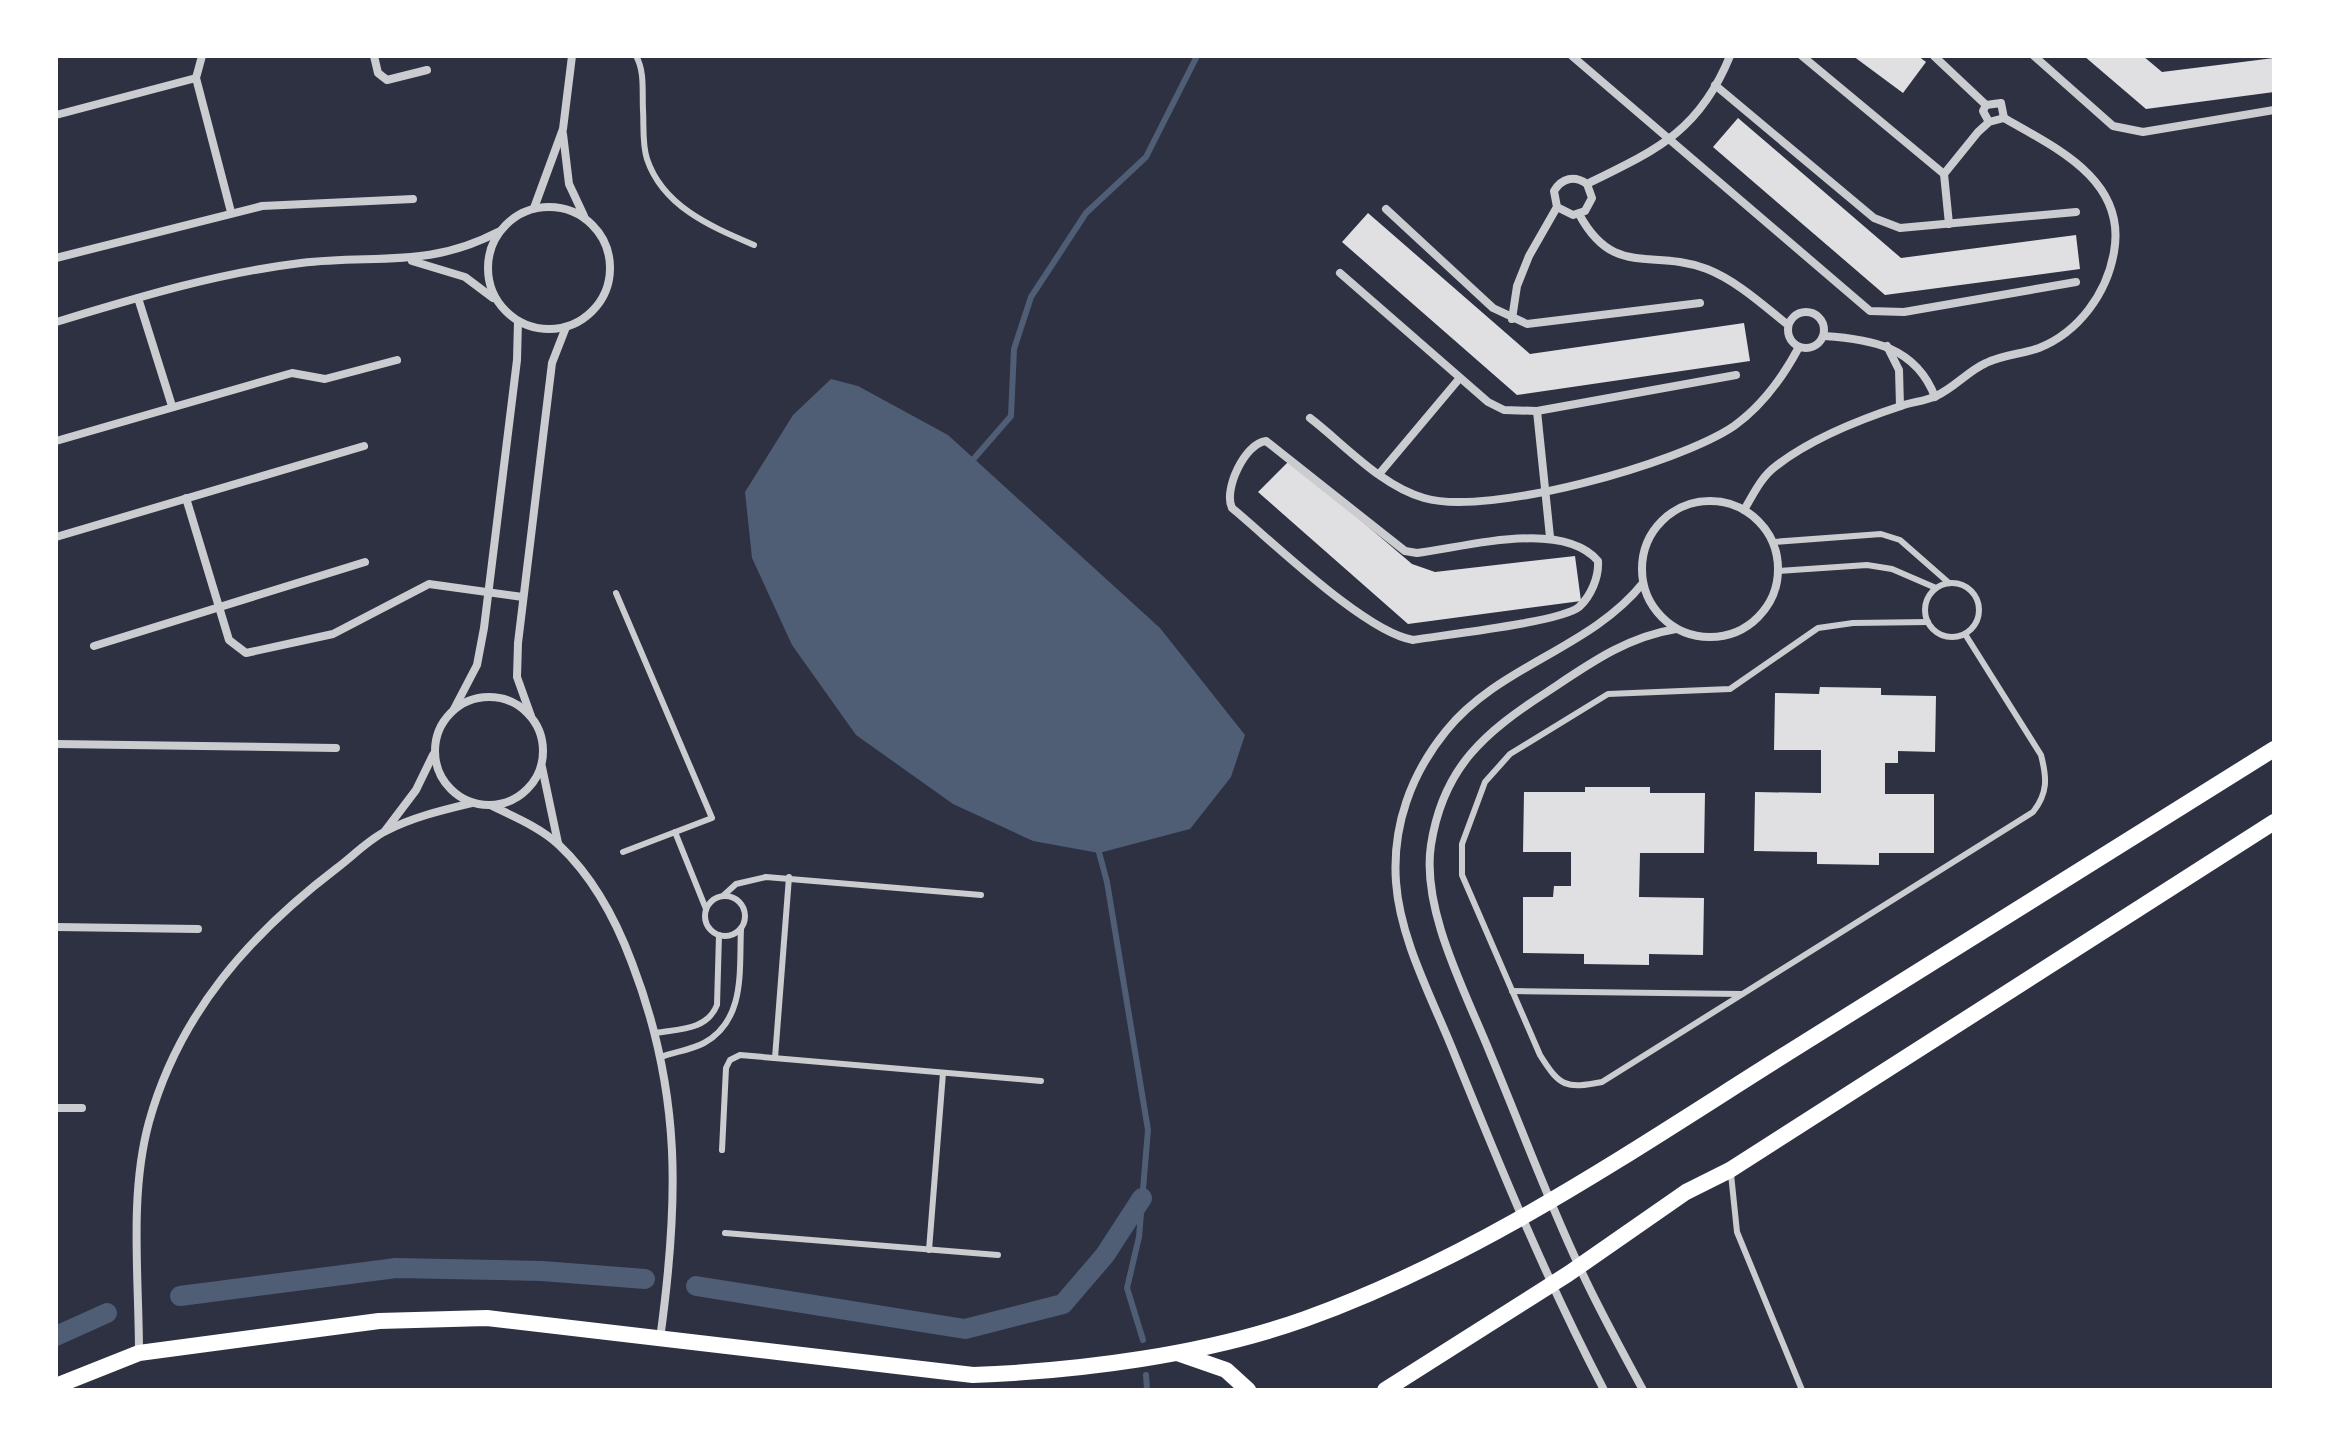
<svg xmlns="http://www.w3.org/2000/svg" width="2330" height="1446" viewBox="0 0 2330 1446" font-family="Ubuntu,sans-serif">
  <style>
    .water { fill: #4f5d75 }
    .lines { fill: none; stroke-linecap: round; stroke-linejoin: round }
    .stream { stroke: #4f5d75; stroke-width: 6 }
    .canal { stroke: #4f5d75; stroke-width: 20 }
    .building { fill: #e0e0e3 }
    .service { stroke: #caccd0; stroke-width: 6 }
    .minor { stroke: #caccd0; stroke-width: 8 }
    .secondary { stroke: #fff; stroke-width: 16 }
  </style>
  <rect width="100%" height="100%" fill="#2d3142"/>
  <path class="water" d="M831 379 858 386 948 435 1160 628 1245 735 1231 777 1190 829 1099 853 1033 841 953 804 856 735 792 645 752 558 745 492 793 415Z"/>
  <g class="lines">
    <g class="stream">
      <path d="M971 462 1011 416 1014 349 1031 297 1086 213 1146 157 1197 56"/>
      <path d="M1097 845 1107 882 1148 1130 1139 1237 1127 1288 1143 1340"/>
      <path d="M1146 1375 1147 1390"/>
    </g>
    <g class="canal">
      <path d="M696 1286 965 1329 1063 1304 1105 1255 1142 1198"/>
      <path d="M180 1296 396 1268 542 1271 645 1279"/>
      <path d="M56 1336 107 1313"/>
    </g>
  </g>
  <g class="building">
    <path d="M1853 56H1918L1926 62 1903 93Z"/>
    <path d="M2084 56H2143L2162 72 2274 58V92L2146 109Z"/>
    <path d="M1738 118 1901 258 2076 235 2080 269 1885 295 1713 147Z"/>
    <path d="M1368 213 1530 354 1744 323 1750 361 1517 395 1342 242Z"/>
    <path d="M1290 460 1412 564 1435 572 1575 556 1581 601 1408 624 1258 492Z"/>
    <path d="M1820 687 1881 688V695L1936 696 1935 752 1898 751V763H1885V794H1934V853H1879V865L1817 864V852L1754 851 1755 792 1821 793V750H1774L1775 693 1819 694Z"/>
    <path d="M1585 787H1650V793H1705L1704 853H1640L1639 897 1704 898 1703 955 1649 954V965L1584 964V954L1523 953V897H1553L1554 886H1571V852H1523L1524 792H1585Z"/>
  </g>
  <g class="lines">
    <g class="service">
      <path d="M636 56C645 71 642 93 643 110 644 126 642 144 647 159 663 207 712 227 754 245"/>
      <path d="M1773 542 1881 534 1900 540 1949 583"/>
      <path d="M1778 571 1867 565 1892 569 1936 588"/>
      <circle cx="1952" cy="610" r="27"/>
      <path d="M616 593 712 818 623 852"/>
      <path d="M1928 622 1853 623 1818 628 1730 689 1608 694 1510 754 1485 782 1462 844V875L1540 1055C1560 1087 1566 1089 1602 1082L2033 812C2048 793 2047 778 2041 755L1965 634"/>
      <path d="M675 832 706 909"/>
      <path d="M724 895 736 884 766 877 981 895"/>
      <circle cx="725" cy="916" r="20"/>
      <path d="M1512 991 1742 994"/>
      <path d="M656 1033C680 1029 707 1030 717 1005L719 935"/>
      <path d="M661 1057C674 1052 691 1050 704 1043 746 1020 739 970 741 929"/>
      <path d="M775 1058 789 877"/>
      <path d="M722 1150 726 1068 730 1060 740 1055 1041 1081"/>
      <path d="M1731 1174 1737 1232 1802 1390"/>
      <path d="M725 1233 998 1255"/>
      <path d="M929 1250 943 1073"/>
    </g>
    <g class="minor">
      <path d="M202 56 196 78 231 212"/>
      <path d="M374 56 378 73 387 80 427 70"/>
      <path d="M1572 56 1870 311 1904 312 2076 282"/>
      <path d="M1802 56 1944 174"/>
      <path d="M1934 56 1986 105"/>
      <path d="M2034 56 2113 126 2143 132 2274 110"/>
      <path d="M1715 85 1874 218 1900 228 2076 212"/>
      <path d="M56 115 196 78"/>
      <path d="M563 134 569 184 584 216"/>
      <path d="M1587 184C1656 150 1699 132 1730 56"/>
      <circle cx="549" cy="268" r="61"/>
      <path d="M534 208 563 129 572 56"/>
      <path d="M1386 209 1493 308 1527 324 1700 303"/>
      <path d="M1579 214C1614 279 1652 248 1707 269 1737 281 1763 305 1788 325"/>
      <path d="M1949 224 1944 174 1978 132 1989 122 2004 118 2001 103 1986 105 1983 111 1989 122"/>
      <path d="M56 258 262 206 413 199"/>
      <path d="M412 261 465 277 493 298"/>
      <path d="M1340 273 1488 402 1504 410 1537 411 1736 375"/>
      <path d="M138 298 172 406"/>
      <circle cx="1806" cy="330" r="18"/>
      <path d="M1512 319 1517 286 1529 256 1557 207 1554 191C1562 178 1574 175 1587 184L1592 198 1585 211 1573 215 1557 207"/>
      <path d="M56 322C136 298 217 273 301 263 375 254 427 269 498 232"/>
      <path d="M1824 336C1872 339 1916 347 1935 397"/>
      <path d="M1887 346 1899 370 1900 406"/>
      <path d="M1537 411 1550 537"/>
      <path d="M1310 418C1344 444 1381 486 1424 498 1488 517 1678 464 1734 426 1762 406 1783 377 1799 347"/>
      <path d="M56 441 292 373 325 379 397 360"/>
      <path d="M1266 441 1405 551 1417 553C1466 547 1562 519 1598 561 1599 577 1591 596 1579 607 1561 622 1443 635 1413 640 1365 632 1273 542 1232 508 1223 490 1245 443 1266 441Z"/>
      <path d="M1380 473 1459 379"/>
      <path d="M186 498 229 640 246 653 333 634 429 584 523 597"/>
      <circle cx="1710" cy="569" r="68"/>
      <path d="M1744 510C1753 495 1761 477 1776 466 1812 438 1858 420 1901 406 1912 402 1926 401 1936 396 1954 388 1968 371 1986 363 2002 355 2022 354 2039 348 2079 332 2107 293 2114 252 2127 180 2056 148 2004 118"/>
      <path d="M56 537 364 446"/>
      <path d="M94 646 365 562"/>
      <circle cx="489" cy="751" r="54"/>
      <path d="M454 709 477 665 484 628 517 360 518 321"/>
      <path d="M531 716 517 677 518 643 552 363 566 327"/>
      <path d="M56 744 336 748"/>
      <path d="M542 767 558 843"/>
      <path d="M492 806C515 817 541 828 559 845 593 877 616 920 632 963 682 1093 679 1202 660 1339"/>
      <path d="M385 831 416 790 433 755"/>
      <path d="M56 927 198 929"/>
      <path d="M56 1108H82"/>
      <path d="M139 1353C139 1277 129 1195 149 1122 179 1014 249 935 337 868 353 856 368 840 386 831 413 817 443 810 472 803"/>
      <path d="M1604 1390C1546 1279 1501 1169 1454 1053 1433 1000 1400 940 1396 882 1392 826 1411 774 1446 731 1499 665 1590 649 1643 583"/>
      <path d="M1643 1390C1621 1349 1598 1308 1579 1266 1546 1196 1520 1124 1490 1053 1466 993 1421 910 1431 845 1443 767 1485 732 1547 692 1589 664 1626 637 1676 629"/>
    </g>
    <g class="secondary">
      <path d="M1177 1353 1226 1370 1248 1390"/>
      <path d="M56 1386 139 1353 379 1321 487 1318 973 1375C1079 1371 1204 1355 1305 1319 1481 1256 1636 1148 1794 1049 1954 949 2114 849 2274 749"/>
      <path d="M1385 1390 1568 1274 1686 1192 1730 1170 2274 822"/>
    </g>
  </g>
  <rect width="2330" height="1446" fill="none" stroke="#ffffff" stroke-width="116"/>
</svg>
